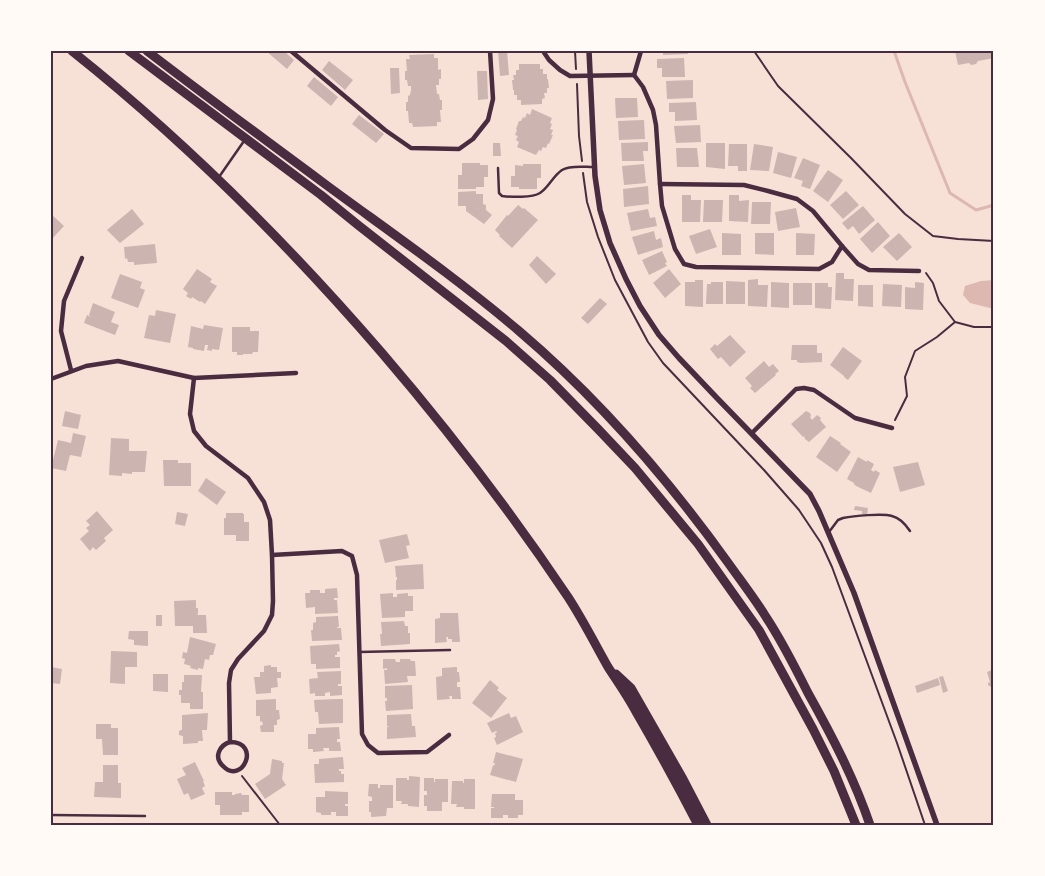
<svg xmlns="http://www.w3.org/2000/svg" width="1045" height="876" viewBox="0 0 1045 876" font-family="'IBM Plex Sans',sans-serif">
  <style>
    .water { fill: #dcb8b0 }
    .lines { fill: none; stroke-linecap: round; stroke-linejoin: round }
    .stream { stroke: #dcb8b0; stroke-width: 3 }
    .building { fill: #ccb4b1 }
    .path { stroke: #4a2c40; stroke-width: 2 }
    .service { stroke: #4a2c40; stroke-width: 2.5 }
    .minor { stroke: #4a2c40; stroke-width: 4.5 }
    .tertiary { stroke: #4a2c40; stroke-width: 5.5 }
    .motorway { stroke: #4a2c40; stroke-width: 9 }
    .neatline { fill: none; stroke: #4a2c40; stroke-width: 2 }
  </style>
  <rect width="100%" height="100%" fill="#f7e1d7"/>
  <path class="water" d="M994 280V309L970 303 963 295 965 286 981 281Z"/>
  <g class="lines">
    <path class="stream" d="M894 51 905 82 950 193 976 210 994 205"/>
  </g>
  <g class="building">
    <path d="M266 51H284L294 60 287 69Z"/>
    <path d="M498 51H507L509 75 500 76Z"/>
    <path d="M663 51H688V54L663 55Z"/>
    <path d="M955 51H994V58L978 61 976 64 971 65 969 63 958 65Z"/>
    <path d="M434 54V58H438V70L441 69V79H439V85H436L437 94H439L440 100H442V110H440L441 122H437V126L413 127 412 123H409L408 111H406V102H408V96L410 95 411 90V86H408L407 80H405V71H407L406 59H410L409 55Z"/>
    <path d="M684 58 685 77H662V68H657V59Z"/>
    <path d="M329 61 353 80 345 90 322 70Z"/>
    <path d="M519 64H540V69H543V74H547V79H548L549 88H547V93H544L545 98 542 99V104L521 105V100H517V95H514V90H513L512 80H514L513 75H516V70H519Z"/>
    <path d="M390 68H399L400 93 391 94Z"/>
    <path d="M477 71H487L488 99 478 100Z"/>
    <path d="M314 77 338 97 331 106 307 86Z"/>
    <path d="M693 80V98L667 99 666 81Z"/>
    <path d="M615 98H637L638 117 616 118Z"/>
    <path d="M696 102 697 120 675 121V112H669V103Z"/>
    <path d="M532 109 552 118 550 123 552 124 550 129 553 130 551 135H553L549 144 548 143 546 148 543 147 541 151 539 150 536 155 517 147 519 142 516 140 518 136 515 135 517 130 516 129 519 121H521L523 117 525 118 527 113 530 115Z"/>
    <path d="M359 115 384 134 376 143 352 124Z"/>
    <path d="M644 120 645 139 619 140 618 121Z"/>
    <path d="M700 125 701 142 676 143 674 126Z"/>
    <path d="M648 142V151H643L644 161H622L621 143Z"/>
    <path d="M493 143H500L501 156H493Z"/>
    <path d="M706 143H725V169L706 167Z"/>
    <path d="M729 144H747V171H738V166H728Z"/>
    <path d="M754 144 773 147 769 171 750 170Z"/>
    <path d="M676 148H697L699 167H677Z"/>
    <path d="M778 152 797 157 791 178 773 173Z"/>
    <path d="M803 158 820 165 810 189 801 186 803 181 794 178Z"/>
    <path d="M462 163H480V165H488V177H484V187H476V189H458V175H462Z"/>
    <path d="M523 164H541V178H537V189H519V187H511V176H515V165L523 166Z"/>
    <path d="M644 164 646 183 624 185 622 166Z"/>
    <path d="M828 170 843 180 828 202 813 191Z"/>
    <path d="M648 186 649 204 624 207 623 189Z"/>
    <path d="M476 191V194H483V204L486 205V210L492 215 484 224 466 211V206H458V192Z"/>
    <path d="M846 191 859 205 843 219 830 205Z"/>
    <path d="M682 195H691V200H701L700 222H682Z"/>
    <path d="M729 195H739V201L749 200 748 222 729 221Z"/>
    <path d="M704 200H723L722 222H703Z"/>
    <path d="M752 202H771L770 224H751Z"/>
    <path d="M518 205 523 209 524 208 538 220 512 248 499 236 500 235 495 230 507 215 508 216Z"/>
    <path d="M863 206 875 220 859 234 853 226 848 230 842 223Z"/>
    <path d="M796 208 800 227 778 231 775 212Z"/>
    <path d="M132 209 144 224 120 243 107 230Z"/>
    <path d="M648 209 650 218 655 217 657 226 631 231 627 213Z"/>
    <path d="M51 214 64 226 51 240Z"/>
    <path d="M878 222 890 236 872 253 860 239Z"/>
    <path d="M710 229 717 247 696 254 689 236Z"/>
    <path d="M654 231 656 240 661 238 663 247 638 255 632 237Z"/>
    <path d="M722 233 741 234V255H722Z"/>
    <path d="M755 233H774V255L755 254Z"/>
    <path d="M796 233 815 234 814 255H796Z"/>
    <path d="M899 233 912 247 897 261 883 247Z"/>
    <path d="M155 244 157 263 134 265V262H128L127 258 125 259 124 247Z"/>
    <path d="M662 251 667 262 665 263 667 266 649 275 642 260Z"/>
    <path d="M537 256 556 274 546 284 529 265Z"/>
    <path d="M197 269 212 279 210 282 217 286 205 304 201 301 200 302 192 297 191 299 186 296 188 293 183 289Z"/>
    <path d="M669 269 681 284 665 298 653 283Z"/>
    <path d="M836 273H844V279H854L853 301 835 300Z"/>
    <path d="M120 274 142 282 140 288 145 290 138 308 111 298Z"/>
    <path d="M758 279V285H768L767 307 748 306V280Z"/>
    <path d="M695 280H703V307L685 306V282H695Z"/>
    <path d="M726 281 745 282V304H726Z"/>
    <path d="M711 282H723V304H706L707 284H711Z"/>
    <path d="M771 282 789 283V308L771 307Z"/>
    <path d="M915 282 924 283 923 310 905 309V287L915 288Z"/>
    <rect x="793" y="283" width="19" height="22"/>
    <path d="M815 283H828V287H832L831 309 815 308Z"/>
    <path d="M883 284 902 285 901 307 882 306Z"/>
    <path d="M858 285H873V307L858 306Z"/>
    <path d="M600 298 607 304 588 324 581 318Z"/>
    <path d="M93 303 115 312 111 322 119 325 115 335 84 323 87 315 91 317 89 315Z"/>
    <path d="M156 310 176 314 170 343 144 338 149 315 155 316Z"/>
    <path d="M204 325 223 328 219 350 212 349V351L207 350 208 345H205L204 351 193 349V348L188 347 191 326 203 329Z"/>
    <path d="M232 327H250V331H259L258 352H253L252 354H243V355H237V352H232Z"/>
    <path d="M730 335 746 352 730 367 721 357 718 359 710 349 715 344 717 346Z"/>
    <path d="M792 345H817V353H822V362L801 363 797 362V360H791Z"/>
    <path d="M843 347 862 361 848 380 844 377V376L830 365Z"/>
    <path d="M764 361 769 367 773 364 779 371 775 374 776 375 755 393 750 388 752 386 745 378Z"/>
    <path d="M65 411 81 415 78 429 62 426Z"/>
    <path d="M806 411 810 413 811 416 810 417 812 420 817 415 821 418 820 420 826 427 809 442 805 439 804 436 803 437 791 424Z"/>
    <path d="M73 433 86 436 81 457 70 455 66 471 51 468 58 440 71 443Z"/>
    <path d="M830 436 841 443 840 444 851 452 837 472 816 457Z"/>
    <path d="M111 438 129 439V451H147L145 472H132V474L122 473V476L109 475Z"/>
    <path d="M858 457 867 462V460L874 464 871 470 874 472 875 470 880 473 871 493 856 486 854 484V483L847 479Z"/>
    <path d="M163 460H178V463H191V486H164Z"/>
    <path d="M918 462 925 485 900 492 893 467Z"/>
    <path d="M206 478 226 492 217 505 198 491Z"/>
    <path d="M855 506 868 508 867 515 862 514V511L854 510Z"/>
    <path d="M97 511 113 530 104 538 106 541 96 550 93 547 90 551 80 539 89 531 86 528 90 525 86 521Z"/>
    <path d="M177 512 188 514 185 526 175 524Z"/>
    <path d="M226 513H243V514H244V522H249V541H236V535H224V518H226Z"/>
    <path d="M407 534 410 545 406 546 409 558 385 563 379 540Z"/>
    <path d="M423 564 424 589 396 590V580H397V577H396L395 566Z"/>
    <path d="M337 588 338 598H334V600H337L338 613 315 614V607L306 608 305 593H310V590H320V593H325V589Z"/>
    <path d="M393 593V597H397V594L408 593V596H413V611H405V617L382 618 380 594Z"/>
    <path d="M196 600V608H198V614L197 615H206L207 633H193V626H175L174 601Z"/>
    <path d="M440 613H458L460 642H452V639H448V637H446L447 642 435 643V619L440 618Z"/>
    <rect x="156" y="615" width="6" height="11"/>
    <path d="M338 616 339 627H337V628H341L342 640 312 641 311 630H313V623L316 622V617Z"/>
    <path d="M404 621 405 626H408V633H410V644L381 646 380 634H382L381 622Z"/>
    <path d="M129 631H148V646L134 645V640L128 639Z"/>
    <path d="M190 637 216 644 213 655H210L209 660 205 659 203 669 198 668V670L190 668 191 666 184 664 185 659 182 658 183 652 187 653Z"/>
    <path d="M339 644 340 651 337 652V655H335V657H340V668L316 669V664H311L310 646Z"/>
    <path d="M111 651 137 652V667H125V684L110 683Z"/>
    <path d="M383 659H395L396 662H400V659H410L411 661H415L416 676H407L408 682 385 684 384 670H387V668L383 669Z"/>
    <path d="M271 665V667H277V672H281V678H277L278 687 271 688V693L256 694 254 677H260V672H264V666Z"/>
    <path d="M51 667 62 669 60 684 51 683Z"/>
    <path d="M457 667V672H459L460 682H457V687H460L461 699H452V696H449L450 699 437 700 436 677 442 676V668Z"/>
    <path d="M994 669V694L991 687 988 685V683L990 682 987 672Z"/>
    <path d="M341 671V684H338V686H342V695L330 696V692L325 693V696H315V693L310 694 309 679 318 678 317 672Z"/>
    <path d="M153 674H168V692L153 691Z"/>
    <path d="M184 675H202L201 692H203V709H190V703H181V695H179V690H182V682H184Z"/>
    <path d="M943 676 948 691 943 693 939 677Z"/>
    <path d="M938 678 940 685 917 693 915 686Z"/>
    <path d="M490 680 499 688 497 690 507 698 491 718 472 703Z"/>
    <path d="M412 685 413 709 386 711 385 701H387V698H385V686Z"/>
    <path d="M276 699V710H279L280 719 277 720V725H274V732H261L260 727 261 725H263L262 721 260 722V716H256V700Z"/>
    <path d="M336 699H343V723L319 724 318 712H315L314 700Z"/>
    <path d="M208 713 207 730H202L203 741H198V743L183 744V736L179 735V731H180V730H182V715Z"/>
    <path d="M509 713 511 718 516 716 523 732 497 745 494 738 496 737 495 733H497L496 731 492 733 487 723Z"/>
    <path d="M411 714 412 726H415L416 737 387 739V727L389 726H387V715Z"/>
    <path d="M96 724H111V728H118V755H103L102 739H96Z"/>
    <path d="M339 727 340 739H337V742H340L341 751H329V748H323L324 751 313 752V749H308V734H316V728Z"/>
    <path d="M496 752 523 759 516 782 490 775 493 765 494 766 495 763H493Z"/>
    <path d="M343 757 344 769H339V771H341V774H344V782L315 783 314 764H319V759Z"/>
    <path d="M272 759 282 761V763H284L282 779 286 785 265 799 255 784 270 774Z"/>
    <path d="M195 762 204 781H203L205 786 202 788 205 794 191 800 188 793 184 795 177 779 186 775 182 768Z"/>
    <path d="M103 765H118V783H121V798L94 797 95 782H103Z"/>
    <path d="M409 776 420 777 419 807 408 806V804H401L402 801H396V778H407V780H409Z"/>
    <path d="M424 778H434V782H435V779H448V802H442V811H427V806H424V795H427V791H424Z"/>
    <path d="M464 779H475V809H464V807H456L457 804H451L452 781H463V783H464Z"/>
    <path d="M369 784H378V788H380V785H393V808H387L386 816 371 817V812H369V801H372V797L368 796Z"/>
    <path d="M325 791 348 792V804H345V806H348V816H336V812H331V815H321V813L316 812V797H325Z"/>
    <path d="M215 792H232V795H235V794L241 793 242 795H249V812H242V815H220V805H215Z"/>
    <path d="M492 794H515V800H523V815H518V818H508V815H503V818H491V808H494V807H491Z"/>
  </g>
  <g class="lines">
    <g class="path">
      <path d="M575 51 576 69"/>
      <path d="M754 51 778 86 851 158 905 214 933 236 958 239 994 241"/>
      <path d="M577 84 579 136 582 161"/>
      <path d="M583 173 587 202 598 237 615 280 648 342 663 363 764 470 799 510 821 543 832 567 897 743 925 825"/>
      <path d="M926 273 933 283 939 301 955 322"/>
      <path d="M895 420 907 396 905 377 915 351 937 337 955 322 974 327H994"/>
      <path d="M242 776 280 825"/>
    </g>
    <g class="service">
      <path d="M498 168 499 193 502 196C511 197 532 198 540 193 549 187 553 176 562 170 570 165 584 167 593 167"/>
      <path d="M219 177 244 141"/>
      <path d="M829 532 838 520 843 518C853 516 883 513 892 516 900 518 906 525 910 531"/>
      <path d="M359 652 450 650"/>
      <path d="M51 815 145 816"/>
    </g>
    <g class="minor">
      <path d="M291 51 385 130 411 148 459 149 473 139 488 120 493 99 490 51"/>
      <path d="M543 51 549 60 560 70 570 76 634 75"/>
      <path d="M634 75 643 87 653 110 656 125 660 184 662 206 675 249 684 264 696 267 819 269 832 262 842 246 858 264 869 270 919 271"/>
      <path d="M634 75 641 51"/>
      <path d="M660 184 744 185 768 191 797 199 813 211 842 246"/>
      <path d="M71 370 61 331 64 301 82 258"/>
      <path d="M194 378 190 414 194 431 206 446 248 478 264 502 270 520 272 555 273 601 272 615 264 631 238 659 231 670 229 683 230 742C220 745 213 757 223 766 242 786 262 742 230 742"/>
      <path d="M51 379 86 366 118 361 194 378 296 373"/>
      <path d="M752 433 796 389 804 388 814 390 855 418 892 428"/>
      <path d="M272 555 342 551 352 556 357 575 362 734 368 745 378 753 427 752 449 735"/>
    </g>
    <path class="tertiary" d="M589 51 595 176 600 210 610 243 626 279 640 306 659 335 679 358 716 397 810 494 819 511 854 593 937 825"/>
    <g class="motorway">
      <path d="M72 51C185 141 288 244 382 353 449 431 511 512 568 597 583 620 595 644 608 667 617 681 627 695 635 710 657 748 678 786 698 825"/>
      <path d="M129 51 321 195 358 225 506 341 550 380 598 429 635 468 698 544 759 630 813 729 834 771 856 825"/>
      <path d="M147 51C207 97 268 142 329 187 393 234 458 279 519 331 599 399 668 479 729 564 741 581 755 599 766 617 782 641 795 667 808 693 832 736 854 778 870 825"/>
      <path d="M616 674 631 688 683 779 707 825"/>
    </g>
  </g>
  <rect width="1045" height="876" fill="none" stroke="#fffaf5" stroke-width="105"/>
  <rect x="52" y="52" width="940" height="772" class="neatline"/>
</svg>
